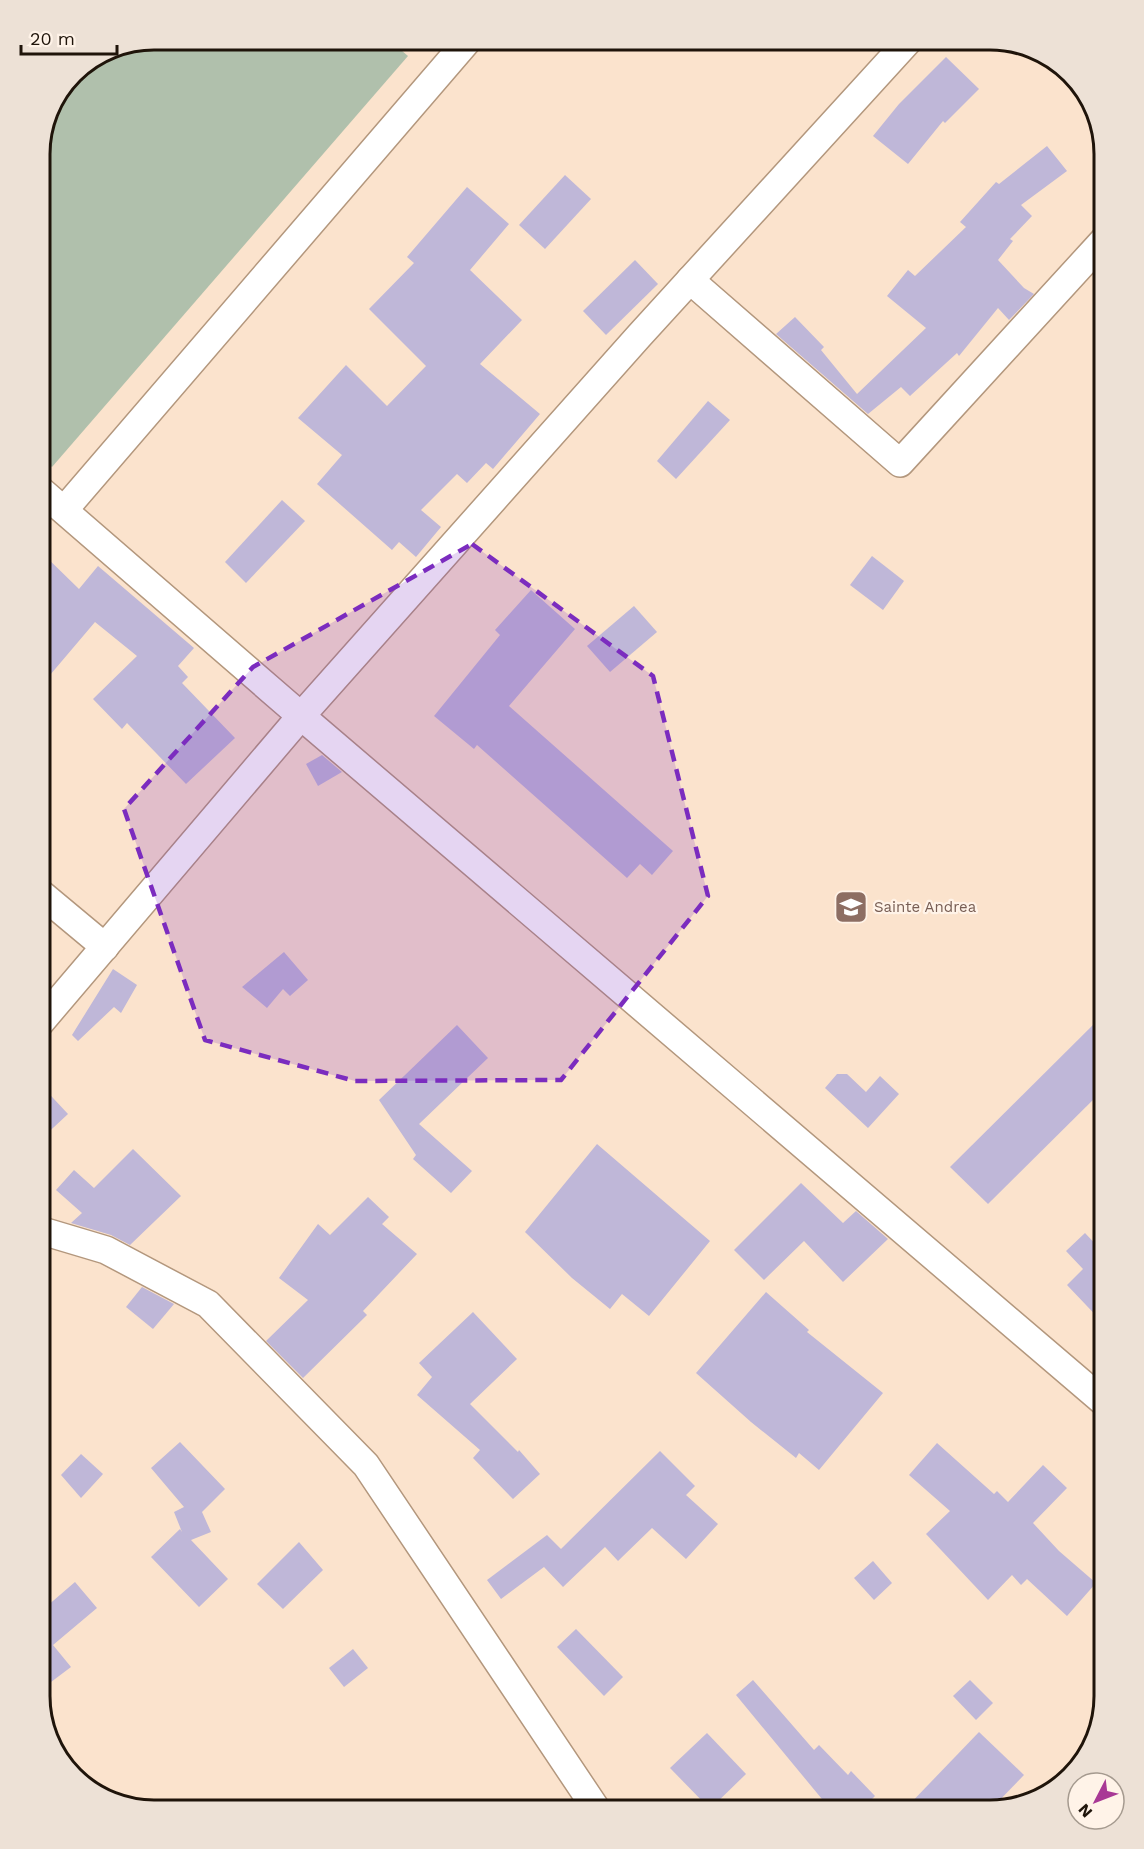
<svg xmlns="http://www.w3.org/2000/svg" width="1144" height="1849" viewBox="0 0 1144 1849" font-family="'Work Sans',sans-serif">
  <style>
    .green { fill: #b0c0ac }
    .building { fill: #bfb7d8 }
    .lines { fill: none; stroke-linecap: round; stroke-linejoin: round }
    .minor-casing { stroke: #b3977d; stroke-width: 30 }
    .minor { stroke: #fff; stroke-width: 27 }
    .marked { fill: #7b2cbf; fill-opacity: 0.2; stroke: #7b2cbf; stroke-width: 4.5; stroke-dasharray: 12 8; stroke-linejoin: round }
    .labels { text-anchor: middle; stroke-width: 4.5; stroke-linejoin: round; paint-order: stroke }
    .education-label { font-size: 15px; fill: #785e54; stroke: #fff3e8; text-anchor: start }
    .rim { fill: none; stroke: #1f140a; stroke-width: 3 }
  </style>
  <rect width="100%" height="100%" fill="#fbe3cd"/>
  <path class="green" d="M154 39H388L408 56 52 467 39 456V147L73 72 110 48Z"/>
  <g class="building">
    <path d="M946 57 979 89 945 123 943 121 908 164 873 136 899 104Z"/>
    <path d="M1047 146 1067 171 1021 205 1032 216 1010 239 1013 241 998 260 1024 288 1034 294 1009 320 998 308 959 356 957 353 910 396 901 387 868 414 776 334 795 317 824 347 821 350 857 394 926 328 887 296 908 270 915 276 966 227 960 222 996 182 999 184Z"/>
    <path d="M565 175 591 199 545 249 519 225Z"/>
    <path d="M467 187 509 224 470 270 522 320 480 364 540 414 493 469 486 463 467 483 457 474 421 510 441 527 416 557 399 542 392 550 317 484 342 455 298 418 346 365 387 406 426 366 369 309 414 263 407 257Z"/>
    <path d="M635 260 658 284 606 335 583 311Z"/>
    <path d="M708 401 730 420 676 479 657 461Z"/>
    <path d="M282 500 305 521 246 583 225 562Z"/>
    <path d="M39 550 79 589 98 566 194 648 178 666 188 677 182 683 235 738 186 784 127 723 122 729 93 699 137 656 95 622 39 688Z"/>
    <path d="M872 556 904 581 883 610 850 585Z"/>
    <path d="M531 590 575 629 509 706 673 851 652 875 640 864 627 878 477 745 474 749 434 716 500 635 495 630Z"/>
    <path d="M634 606 657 632 610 672 587 646Z"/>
    <path d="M322 755 342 772 318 786 306 764Z"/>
    <path d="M284 952 308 980 290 996 283 989 267 1008 242 987Z"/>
    <path d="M113 969 137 985 121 1013 114 1007 78 1041 72 1035Z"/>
    <path d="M1105 1013V1088L988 1204 950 1167Z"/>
    <path d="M457 1025 488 1058 419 1124 472 1171 451 1193 413 1159 416 1155 379 1100Z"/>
    <path d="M837 1074H847L866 1092 880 1076 899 1094 868 1128 825 1088Z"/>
    <path d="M39 1083 68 1114 39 1141Z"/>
    <path d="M597 1144 710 1241 649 1316 622 1294 610 1309 572 1278 525 1232Z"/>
    <path d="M133 1149 181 1196 130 1245 111 1235 71 1223 82 1213 56 1190 74 1170 94 1188Z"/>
    <path d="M801 1183 843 1223 856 1211 888 1239 843 1282 804 1241 764 1280 734 1250Z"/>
    <path d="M368 1197 389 1217 382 1224 417 1254 363 1311 367 1315 303 1378 266 1341 308 1300 279 1278 318 1224 330 1235Z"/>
    <path d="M1085 1233 1102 1251 1105 1248V1325L1067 1285 1083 1269 1066 1251Z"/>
    <path d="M142 1287 174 1304 153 1329 126 1307Z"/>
    <path d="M766 1292 809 1330 807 1332 883 1393 819 1470 799 1453 796 1458 751 1422 696 1373Z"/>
    <path d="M473 1312 517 1359 470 1404 518 1452 519 1450 540 1474 513 1499 473 1458 480 1450 417 1395 432 1377 419 1363Z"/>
    <path d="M180 1442 225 1489 202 1512 211 1532 191 1540 228 1579 199 1607 151 1557 180 1529 182 1532 174 1512 184 1507 151 1468Z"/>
    <path d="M937 1443 994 1494 997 1491 1008 1502 1043 1465 1067 1488 1033 1523 1059 1551 1096 1583 1067 1616 1027 1579 1021 1585 1012 1575 988 1600 926 1534 950 1511 909 1475Z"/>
    <path d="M660 1451 695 1486 686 1495 718 1524 686 1559 652 1528 618 1561 605 1547 563 1587 544 1567 501 1599 487 1580 547 1535 561 1549Z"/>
    <path d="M81 1454 103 1474 81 1498 61 1475Z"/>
    <path d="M299 1542 323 1570 283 1609 257 1584Z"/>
    <path d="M873 1561 892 1583 874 1600 854 1578Z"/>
    <path d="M75 1582 97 1608 53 1645 71 1667 39 1691V1613Z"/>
    <path d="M576 1629 623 1677 604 1696 557 1647Z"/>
    <path d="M353 1649 368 1668 344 1687 329 1668Z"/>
    <path d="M753 1680 814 1750 819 1745 848 1775 851 1771 875 1796 861 1810H831L736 1695Z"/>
    <path d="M970 1680 993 1703 976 1720 953 1696Z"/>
    <path d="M979 1732 1024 1775 990 1810H904Z"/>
    <path d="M707 1733 746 1774 710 1809 670 1768Z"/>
  </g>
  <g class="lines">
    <g class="minor-casing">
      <g id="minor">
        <path d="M910 39 639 336 301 716 1105 1403"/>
        <path d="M690 280 900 463 1105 239"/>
        <path d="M64 510 469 39"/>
        <path d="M39 892 105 947"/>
        <path d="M39 1024 301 716 39 489"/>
        <path d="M39 1230 106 1250 208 1304 366 1465 597 1810"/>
      </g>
    </g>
    <use href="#minor" class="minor"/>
  </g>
  <path class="marked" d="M472 544 653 676 708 896 561 1080 355 1081 205 1040 124 809 253 667Z"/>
  <defs>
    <g id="university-square" transform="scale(1.725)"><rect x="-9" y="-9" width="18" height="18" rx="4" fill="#8d6e63" stroke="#fff3e8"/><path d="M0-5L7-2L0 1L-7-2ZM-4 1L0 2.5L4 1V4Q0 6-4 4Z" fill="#fff"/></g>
  </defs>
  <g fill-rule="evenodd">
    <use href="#university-square" x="851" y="907"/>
  </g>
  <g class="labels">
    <g class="education-label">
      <text x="874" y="912">Sainte Andrea</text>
    </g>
  </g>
  <path d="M0 0H1144V1849H0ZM154 50H990A104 104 0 0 1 1094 154V1696A104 104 0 0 1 990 1800H154A104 104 0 0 1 50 1696V154A104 104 0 0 1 154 50Z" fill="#ede1d6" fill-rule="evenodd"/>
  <path class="rim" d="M154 50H990A104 104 0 0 1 1094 154V1696A104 104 0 0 1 990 1800H154A104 104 0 0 1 50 1696V154A104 104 0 0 1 154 50Z"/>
  <g transform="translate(1096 1801) rotate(228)"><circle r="28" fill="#fff3e8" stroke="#a59a8f" stroke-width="1.5"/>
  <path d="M0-4.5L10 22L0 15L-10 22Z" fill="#a83895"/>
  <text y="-9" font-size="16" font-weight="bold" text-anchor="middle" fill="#1f140a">N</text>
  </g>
  <path d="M21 45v9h96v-9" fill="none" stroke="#1f140a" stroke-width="3"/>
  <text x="30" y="45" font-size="18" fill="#1f140a" stroke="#fff3e8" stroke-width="4.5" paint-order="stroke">20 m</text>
</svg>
